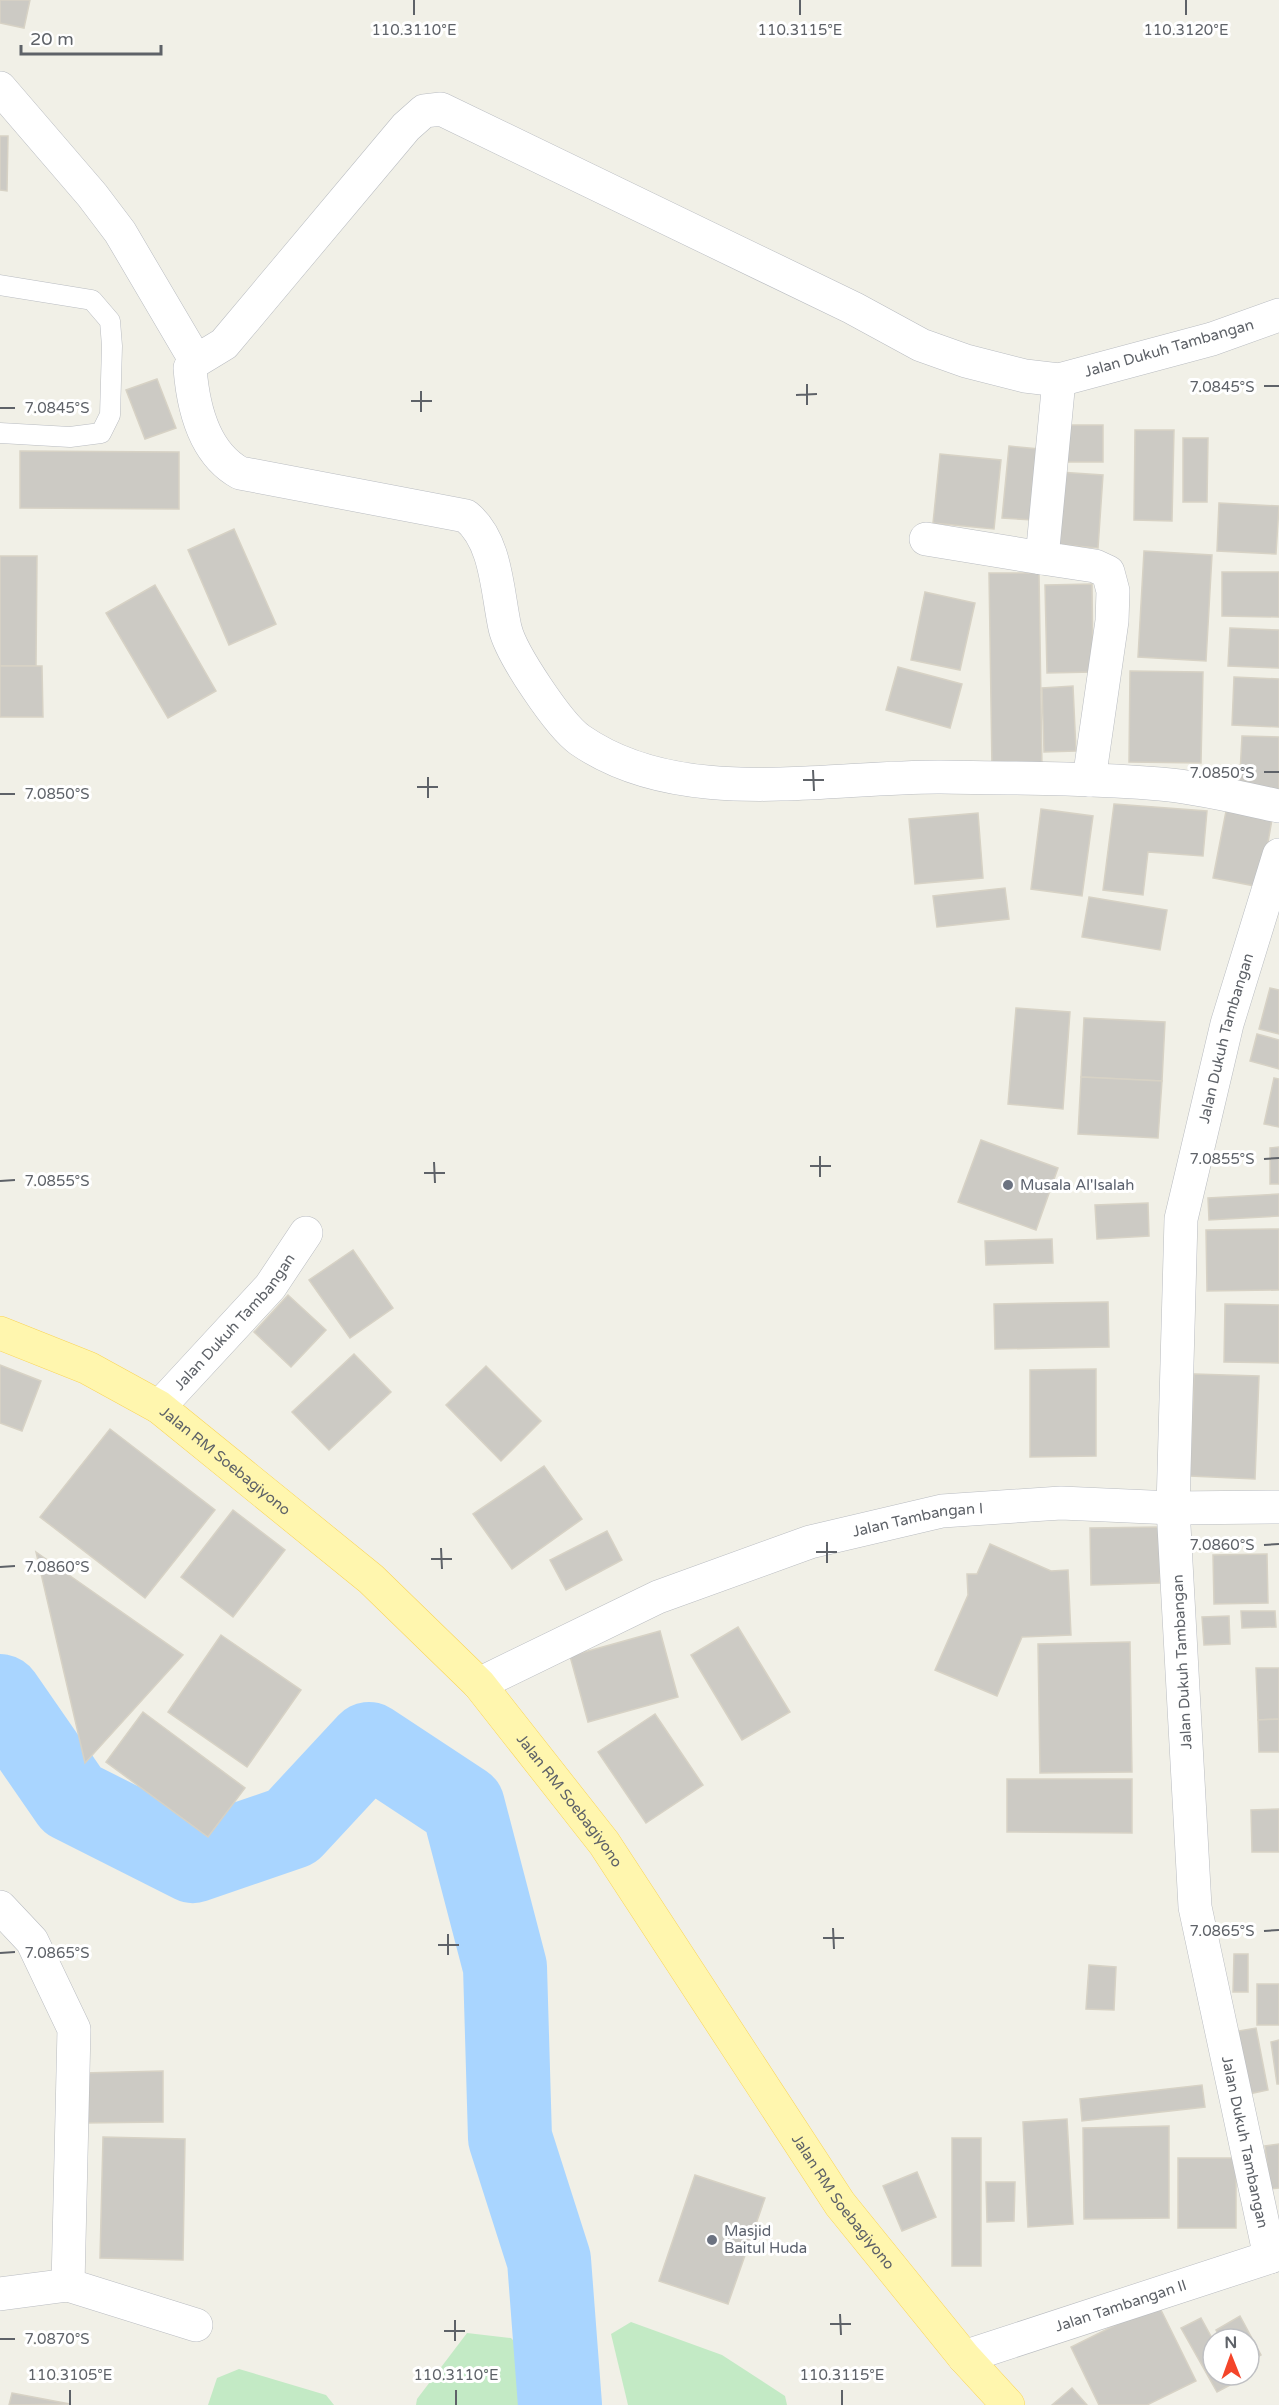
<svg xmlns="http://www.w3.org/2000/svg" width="1279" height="2405" viewBox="0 0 1279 2405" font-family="'Varela Round',sans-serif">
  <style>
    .green { fill: #c3eac5 }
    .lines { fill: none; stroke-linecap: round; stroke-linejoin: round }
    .river { stroke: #a9d5ff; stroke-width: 84 }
    .building { fill: #cccac4; stroke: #d7d2c5; stroke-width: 1.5 }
    .service-casing { stroke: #b9bcc1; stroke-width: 21 }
    .minor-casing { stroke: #b9bcc1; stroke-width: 34 }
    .primary-casing { stroke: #fad557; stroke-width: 34 }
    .service { stroke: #fff; stroke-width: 20 }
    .minor { stroke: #fff; stroke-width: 33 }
    .primary { stroke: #fff6ae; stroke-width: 33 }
    .ticks { fill: none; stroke: #5e6268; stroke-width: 2 }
    .worship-dot { fill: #6b7280; stroke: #fff; stroke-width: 2 }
    .labels { text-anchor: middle; stroke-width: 6; stroke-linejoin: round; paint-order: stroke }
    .street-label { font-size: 15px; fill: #5e6268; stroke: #fff }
    .worship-label { font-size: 15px; fill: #5b616d; stroke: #fff; text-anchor: start }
    .ticks-label { font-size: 15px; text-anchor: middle; fill: #5e6268; stroke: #fff; stroke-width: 6; stroke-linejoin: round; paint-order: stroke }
  </style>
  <rect width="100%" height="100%" fill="#f1f0e7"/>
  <g class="green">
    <path d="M631 2322 722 2355 785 2396 787 2405H628L611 2334Z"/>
    <path d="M467 2333 511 2338 541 2370 548 2390 549 2405H416L417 2399Z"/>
    <path d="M239 2369 326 2395 334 2405H208L217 2378Z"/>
  </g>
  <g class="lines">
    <path class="river" d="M0 1696 72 1800 193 1861 292 1827 369 1744 463 1806 505 1967 510 2138 549 2260 560 2405"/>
  </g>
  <g class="building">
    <path d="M0 0H30L24 28 0 23Z"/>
    <path d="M0 136H8L7 191 0 190Z"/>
    <path d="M157 379 176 428 145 439 126 390Z"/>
    <path d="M1060 425H1103V462H1061Z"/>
    <path d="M1135 430H1174L1172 521 1134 520Z"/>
    <path d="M1183 438H1208L1207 502H1183Z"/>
    <path d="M1009 446 1039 449 1033 520 1002 518Z"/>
    <path d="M20 451 179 452V509L20 508Z"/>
    <path d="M940 454 1001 460 994 529 933 523Z"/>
    <path d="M1059 472 1103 475 1098 548 1054 544Z"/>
    <path d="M1219 503 1279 506 1276 554 1217 551Z"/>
    <path d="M234 529 276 624 229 645 188 550Z"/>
    <path d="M1144 551 1212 555 1206 661 1138 657Z"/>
    <path d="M0 556H37L36 666H0Z"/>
    <path d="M1222 572H1279V617L1222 616Z"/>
    <path d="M989 573H1039L1042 769H992Z"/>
    <path d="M1092 584 1093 672 1047 673 1045 585Z"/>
    <path d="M155 585 216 691 168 718 106 613Z"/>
    <path d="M925 592 975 603 960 670 911 660Z"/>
    <path d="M1230 628 1279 630V668L1228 666Z"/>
    <path d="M0 666H42L43 717H0Z"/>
    <path d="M898 667 962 684 950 728 886 710Z"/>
    <path d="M1130 671 1203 672 1201 763 1129 762Z"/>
    <path d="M1234 677 1279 679V727L1232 725Z"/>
    <path d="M1073 686 1076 751 1044 752 1042 688Z"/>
    <path d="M1242 736 1279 737V792L1239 791Z"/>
    <path d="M1114 804 1207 811 1203 856 1148 852 1143 895 1103 890Z"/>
    <path d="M1227 806 1273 814 1260 887 1213 878Z"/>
    <path d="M1041 809 1093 816 1082 896 1031 889Z"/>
    <path d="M978 813 983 878 915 884 909 819Z"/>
    <path d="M1005 888 1009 919 937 927 933 896Z"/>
    <path d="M1089 897 1167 910 1160 950 1082 937Z"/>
    <path d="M1270 988 1279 990V1034L1259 1029Z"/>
    <path d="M1016 1008 1070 1012 1063 1109 1008 1104Z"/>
    <path d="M1084 1018 1165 1022 1162 1081 1081 1077Z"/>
    <path d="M1257 1034 1279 1040V1069L1250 1061Z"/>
    <path d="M1081 1077 1162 1081 1158 1138 1078 1134Z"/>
    <path d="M1274 1078 1279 1079V1127L1264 1124Z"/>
    <path d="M981 1140 1058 1168 1036 1230 958 1202Z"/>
    <path d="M1279 1147V1184H1270V1148Z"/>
    <path d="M1279 1194V1216L1209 1220 1208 1198Z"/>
    <path d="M1148 1203 1149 1236 1097 1239 1095 1205Z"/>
    <path d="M1279 1229V1290L1207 1291 1206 1230Z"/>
    <path d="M1052 1239 1053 1263 986 1265 985 1241Z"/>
    <path d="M353 1250 393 1308 350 1338 309 1280Z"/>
    <path d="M288 1295 326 1330 291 1367 254 1332Z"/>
    <path d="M1108 1302 1109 1347 995 1349 994 1304Z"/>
    <path d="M1225 1304 1279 1305V1363L1224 1362Z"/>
    <path d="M354 1354 391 1392 329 1450 292 1412Z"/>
    <path d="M0 1365 41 1381 22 1431 0 1423Z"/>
    <path d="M486 1366 541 1421 501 1461 446 1405Z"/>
    <path d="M1096 1369V1456L1030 1457V1370Z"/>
    <path d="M1194 1374 1259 1376 1255 1479 1190 1476Z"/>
    <path d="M110 1429 215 1510 145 1598 40 1517Z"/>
    <path d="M544 1466 582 1519 512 1569 473 1514Z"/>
    <path d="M233 1510 285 1550 233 1617 181 1577Z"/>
    <path d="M1160 1527V1583L1091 1585 1090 1528Z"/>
    <path d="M607 1531 622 1560 566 1590 550 1560Z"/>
    <path d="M990 1544 1051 1571 1068 1570 1071 1635 1022 1637 997 1696 935 1670 968 1595 967 1574H977Z"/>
    <path d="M36 1552 183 1655 85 1763Z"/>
    <path d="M1267 1554 1268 1603 1214 1604 1213 1555Z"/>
    <path d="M1241 1611H1275L1276 1627 1242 1628Z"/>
    <path d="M1229 1616 1230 1644 1204 1645 1202 1617Z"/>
    <path d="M738 1627 790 1712 742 1740 691 1655Z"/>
    <path d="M660 1631 678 1697 588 1722 570 1656Z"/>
    <path d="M221 1635 301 1690 247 1767 168 1712Z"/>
    <path d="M1130 1642 1132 1772 1040 1773 1038 1644Z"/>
    <path d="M1256 1668H1279V1719L1258 1720Z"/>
    <path d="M143 1712 245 1788 208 1837 106 1762Z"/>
    <path d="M655 1714 703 1785 646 1823 598 1752Z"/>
    <path d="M1279 1719V1752H1259L1258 1720Z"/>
    <path d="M1007 1779H1132V1833L1007 1832Z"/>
    <path d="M1279 1809V1852H1252L1251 1810Z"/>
    <path d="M1234 1954H1248V1992H1233Z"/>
    <path d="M1089 1965 1116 1967 1114 2010 1086 2009Z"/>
    <rect x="1257" y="1984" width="22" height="41"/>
    <path d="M1256 2028 1268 2090 1244 2095 1232 2032Z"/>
    <path d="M1279 2040V2084H1277L1271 2042Z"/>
    <path d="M163 2071V2122L84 2123 83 2073Z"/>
    <path d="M1202 2085 1205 2107 1082 2121 1080 2099Z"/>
    <path d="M1067 2119 1073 2224 1028 2227 1023 2122Z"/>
    <path d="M1169 2126V2218L1084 2219 1083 2128Z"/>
    <path d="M103 2137 185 2139 183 2260 100 2258Z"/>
    <rect x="952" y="2138" width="29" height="128"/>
    <path d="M1279 2144V2188L1270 2189 1265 2146Z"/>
    <rect x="1178" y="2158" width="58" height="70"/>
    <path d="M917 2172 936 2217 902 2231 883 2186Z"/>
    <path d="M695 2175 765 2198 728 2304 659 2281Z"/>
    <path d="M986 2182H1015L1014 2221 987 2222Z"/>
    <path d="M1158 2304 1196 2381 1147 2405H1099L1071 2347Z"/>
    <path d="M1240 2316 1261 2355 1249 2362V2339H1221L1216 2330Z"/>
    <path d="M1201 2318 1213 2340V2375H1232L1236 2382 1217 2392 1181 2328Z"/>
    <path d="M1072 2388 1087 2405H1052Z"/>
    <path d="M12 2393 70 2404 9 2405Z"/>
  </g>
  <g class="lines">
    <g class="service-casing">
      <path id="service" d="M0 285 92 300 110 321 112 346 110 415 101 433 70 437 0 433"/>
    </g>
    <g class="minor-casing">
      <g id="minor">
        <path d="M0 88 92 195 120 232 196 361"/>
        <path d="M1279 315 1212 339 1059 380 1025 376 966 361 921 345 853 308 441 109 424 111 406 127 224 344 196 361 190 368C193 407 204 453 240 473L466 516C497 541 497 592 505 628 511 654 559 725 580 740 681 810 827 776 941 777 1014 778 1087 778 1160 784 1199 787 1240 798 1279 806"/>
        <path d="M1059 380 1042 558 1095 566 1108 572 1113 591 1112 621 1089 780"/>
        <path d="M926 539 1042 558"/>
        <path id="s1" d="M159 1407 270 1287 306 1233"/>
        <path id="s2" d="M479 1684 658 1597 810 1542 942 1511 1061 1503 1173 1508 1279 1507"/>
        <path d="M0 1907 32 1941 74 2029 68 2285"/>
        <path id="s3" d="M1270 2257 1195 1907 1173 1508 1181 1219 1227 1024 1279 855"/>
        <path d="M0 2294 68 2285 196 2325"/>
        <path id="s4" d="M964 2357 1279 2254"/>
      </g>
    </g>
    <g class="primary-casing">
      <g id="primary">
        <path id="s5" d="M0 1333 88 1368 159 1407 371 1579 479 1684 604 1843 840 2204 964 2357 1008 2405"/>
      </g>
    </g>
    <use href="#service" class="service"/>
    <use href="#minor" class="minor"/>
    <use href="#primary" class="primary"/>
  </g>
  <path class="ticks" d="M414 0V15M800 0V15M1186 0V15M807 384V405M1264 386H1279M421 391V412M796 395 817 394M411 401H432M0 408H15M813 770 814 791M1264 772H1279M428 777V798M803 780H824M417 787H438M0 794H15M820 1156V1177M1264 1159 1279 1158M434 1162 435 1183M810 1166H831M424 1173H445M0 1181 15 1180M827 1542V1563M1264 1545 1279 1544M441 1548 442 1569M816 1552H837M431 1559H452M0 1567 15 1566M833 1928 834 1949M1264 1931 1279 1930M448 1934V1955M823 1938H844M438 1945H459M0 1953 15 1952M840 2314 841 2335M455 2320V2341M830 2324H851M444 2331H465M0 2339H15M70 2390V2405M456 2390V2405M842 2390V2405"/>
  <g class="worship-dot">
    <circle cx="1008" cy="1185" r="6"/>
    <circle cx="712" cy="2240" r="6"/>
  </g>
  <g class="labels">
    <g class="street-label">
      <text transform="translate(1169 348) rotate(-16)" y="5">Jalan Dukuh Tambangan</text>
      <text dy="5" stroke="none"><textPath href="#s3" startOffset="1233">Jalan Dukuh Tambangan</textPath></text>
      <text dy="5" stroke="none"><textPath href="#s1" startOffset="114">Jalan Dukuh Tambangan</textPath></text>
      <text dy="5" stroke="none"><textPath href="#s5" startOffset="261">Jalan RM Soebagiyono</textPath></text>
      <text dy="5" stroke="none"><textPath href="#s2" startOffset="471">Jalan Tambangan I</textPath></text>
      <text transform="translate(1182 1662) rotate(-93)" y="5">Jalan Dukuh Tambangan</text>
      <text dy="5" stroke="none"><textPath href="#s5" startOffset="747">Jalan RM Soebagiyono</textPath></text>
      <text transform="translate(1245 2142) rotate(78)" y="5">Jalan Dukuh Tambangan</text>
      <text dy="5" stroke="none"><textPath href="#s5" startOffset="1233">Jalan RM Soebagiyono</textPath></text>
      <text dy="5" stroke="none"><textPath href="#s4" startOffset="165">Jalan Tambangan II</textPath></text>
    </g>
    <g class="worship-label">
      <text x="1020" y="1190">Musala Al'Isalah</text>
      <text x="724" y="2236">Masjid<tspan x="724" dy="17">Baitul Huda</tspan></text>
    </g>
  </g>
  <g class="ticks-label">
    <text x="414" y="35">110.3110°E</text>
    <text x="800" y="35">110.3115°E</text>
    <text x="1186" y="35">110.3120°E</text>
    <text x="1222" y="392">7.0845°S</text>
    <text x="57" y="413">7.0845°S</text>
    <text x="1222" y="778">7.0850°S</text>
    <text x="57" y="799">7.0850°S</text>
    <text x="1222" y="1164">7.0855°S</text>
    <text x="57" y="1186">7.0855°S</text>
    <text x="1222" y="1550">7.0860°S</text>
    <text x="57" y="1572">7.0860°S</text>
    <text x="1222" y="1936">7.0865°S</text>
    <text x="57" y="1958">7.0865°S</text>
    <text x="57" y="2344">7.0870°S</text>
    <text x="70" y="2380">110.3105°E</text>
    <text x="456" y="2380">110.3110°E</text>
    <text x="842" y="2380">110.3115°E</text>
  </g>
  <g transform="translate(1231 2357) rotate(359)"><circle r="28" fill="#ffffff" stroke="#bfc0c3" stroke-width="1.5"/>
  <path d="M0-4.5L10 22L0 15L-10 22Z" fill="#f4452a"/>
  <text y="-9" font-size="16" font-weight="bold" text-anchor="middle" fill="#5e6268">N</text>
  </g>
  <path d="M21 45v9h140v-9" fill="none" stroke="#5e6268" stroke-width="3"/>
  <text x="30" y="45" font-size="18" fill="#5e6268" stroke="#ffffff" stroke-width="4.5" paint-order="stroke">20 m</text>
</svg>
